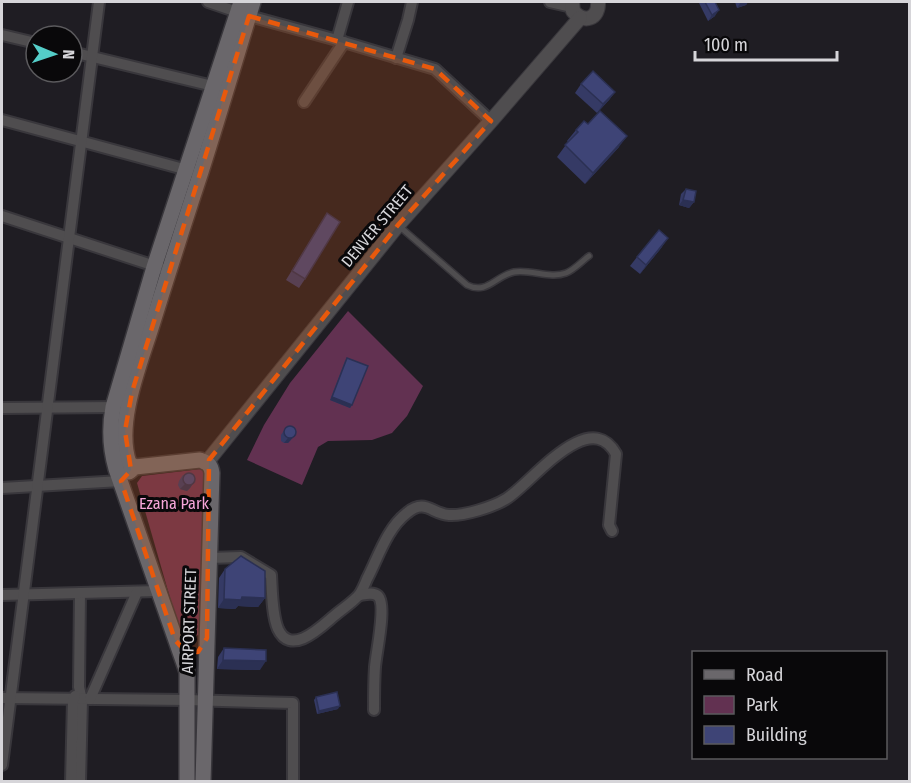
<svg xmlns="http://www.w3.org/2000/svg" width="911" height="783" font-family="'Fira Sans Condensed',sans-serif">
<rect width="100%" height="100%" fill="#1f1d23"/>
<g fill="#623151">
<path d="M348,311L423,386L407,416L392,433L372,440L328,441L318,447L302,485L247,460L264,425L290,383Z"/>
<path d="M201,469L204,471V635L181,636L137,483L142,476Z"/>
</g>
<g fill="none" stroke-linecap="round" stroke-linejoin="round">
<g stroke="#39373c" stroke-width="8">
<path id="service" d="M399,226L467,285C487,295 495,276 514,272C531,269 550,279 566,273C574,270 582,261 589,256"/>
</g>
<g stroke="#39373c" stroke-width="14">
<g id="minor">
<path d="M208,2L249,16L337,40L435,69L491,121"/>
<path d="M550,2L572,7"/>
<path d="M2,35L36,43"/>
<path d="M337,40L348,2"/>
<path d="M72,52L217,87"/>
<path d="M396,58L408,20L412,2"/>
<path d="M304,102L344,42"/>
<path d="M2,120L191,171"/>
<path d="M2,216L161,268"/>
<path d="M2,408L118,407"/>
<path d="M2,488L121,481"/>
<path d="M209,558L241,557L271,575C272,591 272,615 278,629C291,657 321,627 334,616C342,609 352,603 359,595C362,591 365,584 367,579C378,558 387,528 407,513C425,498 432,514 449,515C464,516 493,507 506,499C530,485 589,405 616,454L609,525L612,531"/>
<path d="M80,593L79,687L82,700L80,782"/>
<path d="M2,595L158,591"/>
<path d="M360,595C366,594 373,592 378,596C387,605 376,653 375,667C374,681 374,696 374,710"/>
<path d="M2,698L187,700L293,703V782"/>
<path d="M90,699L137,592"/>
<path d="M2,765L99,2"/>
<path d="M71,782L73,700L75,696"/>
</g>
</g>
<g stroke="#39373c" stroke-width="16">
<g id="tertiary">
<path d="M572,2L573,11C584,24 599,19 598,2"/>
<path d="M207,462L398,225L491,121L580,18"/>
</g>
</g>
<g stroke="#39373c" stroke-width="18">
<g id="secondary">
<path d="M135,467L129,463C115,423 140,364 152,325C168,274 184,223 201,172C219,115 236,58 253,2"/>
<path d="M129,472L135,467L200,460C208,463 211,465 212,473L203,782"/>
<path d="M187,782V672L116,469C110,448 109,429 113,407L154,267L241,2"/>
</g>
</g>
<use href="#service" stroke="#4f4d4f" stroke-width="5"/>
<use href="#minor" stroke="#4f4d4f" stroke-width="10"/>
<use href="#tertiary" stroke="#4f4d4f" stroke-width="14"/>
<use href="#secondary" stroke="#6a676b" stroke-width="15"/>
</g>
<g fill="#353a65">
<path d="M700,2H720L716,3L715,16L708,21L699,3Z"/>
<path d="M735,2H748L746,5L737,8Z"/>
<path d="M581,84L615,92L609,100L597,113L575,93Z"/>
<path d="M588,124L619,147L585,184L557,157L568,142L567,141L576,130Z"/>
<path d="M686,189L694,202L689,208L679,205L681,194Z"/>
<path d="M327,213L305,279L299,288L286,280Z"/>
<path d="M662,247L640,274L630,266L637,257Z"/>
<path d="M347,358L352,405L350,408L330,400L345,361Z"/>
<path d="M285,429L296,434L288,443H284L281,441V435Z"/>
<path d="M183,475L194,482L190,488L187,491L180,489L178,485L179,481Z"/>
<path d="M225,569L265,598L258,607L238,606L235,609L218,608L219,578Z"/>
<path d="M224,648L260,670L217,669L218,657Z"/>
<path d="M316,697L338,709L317,714L314,700Z"/>
</g>
<g fill="#2b3053">
<path d="M741,2H748L746,5L737,8Z"/>
<path d="M719,10L715,16L708,21L712,15Z"/>
<path d="M615,92L609,100L597,113L603,104Z"/>
<path d="M627,136L619,147L585,184L593,173Z"/>
<path d="M683,200L694,202L689,208L679,205Z"/>
<path d="M668,238L662,247L640,274L646,265Z"/>
<path d="M332,397L352,405L350,408L330,400Z"/>
<path d="M296,434L288,443H284L288,438Z"/>
<path d="M194,482L190,488L187,491L180,489L185,484Z"/>
<path d="M242,597L265,598L258,607L238,606L235,609L218,608L224,599Z"/>
<path d="M223,660L266,661L260,670L217,669Z"/>
<path d="M340,706L338,709L317,714L319,711Z"/>
</g>
<g fill="#3e4476" stroke="#2b3053" stroke-width="1.5">
<path d="M705,2H715L719,10L712,15Z"/>
<path d="M593,71L615,92L603,104L581,84Z"/>
<path d="M600,111L627,136L593,173L565,145L578,132L576,130L584,121L588,124Z"/>
<path d="M686,189L696,191L694,202L683,200Z"/>
<path d="M327,213L340,222L305,279L292,271Z"/>
<path d="M659,230L668,238L646,265L637,257Z"/>
<path d="M347,358L368,366L352,405L332,397Z"/>
<circle cx="290" cy="432" r="6"/>
<circle cx="189" cy="479" r="6"/>
<path d="M241,556L265,571V598L242,597L241,600L224,599L225,569Z"/>
<path d="M224,648L266,650V661L223,660Z"/>
<path d="M337,692L340,706L319,711L316,697Z"/>
</g>
<path fill="#e8590c" fill-opacity="0.2" stroke="#e8590c" stroke-width="4.5" stroke-dasharray="12 8" stroke-linejoin="round" d="M249,16L435,69L491,121L398,225L209,460L207,638L198,652H186L175,640L121,481L131,470L125,431L132,392Z"/>
<g text-anchor="middle" dominant-baseline="central" stroke-width="6" stroke-linejoin="round" paint-order="stroke">
<g font-size="16" fill="#d6d5d9" stroke="#09080a">
<text transform="translate(377 226) rotate(-50)">DENVER STREET</text>
<text transform="translate(189 621) rotate(-88)">AIRPORT STREET</text>
</g>
<g font-size="16" fill="#f7a6d9" stroke="#09080a">
<text x="174" y="503">Ezana Park</text>
</g>
</g>
<rect width="911" height="783" fill="none" stroke="#d6d5d9" stroke-width="6"/>
<rect x="692" y="651" width="195" height="108" fill="#09080a" stroke="#5b5a5d" stroke-width="1.5"/>
<rect x="704" y="670" width="30" height="9" fill="#6a676b" stroke="#5b5a5d" stroke-width="1.5"/>
<text x="746" y="681" font-size="18" fill="#d6d5d9">Road</text>
<rect x="704" y="696" width="30" height="18" fill="#623151" stroke="#5b5a5d" stroke-width="1.5"/>
<text x="746" y="711" font-size="18" fill="#d6d5d9">Park</text>
<rect x="704" y="726" width="30" height="18" fill="#3e4476" stroke="#5b5a5d" stroke-width="1.5"/>
<text x="746" y="741" font-size="18" fill="#d6d5d9">Building</text>
<g transform="translate(54 54) rotate(92)"><circle r="28" fill="#09080a" stroke="#5b5a5d" stroke-width="1.5"/>
<path d="M0-4.5L10 22L0 15L-10 22Z" fill="#54cdc8"/>
<text y="-9" font-size="16" font-weight="bold" text-anchor="middle" fill="#d6d5d9">N</text>
</g>
<path d="M695 51v9h142v-9" fill="none" stroke="#d6d5d9" stroke-width="3"/>
<text x="704" y="51" font-size="18" fill="#d6d5d9" stroke="#09080a" stroke-width="4.5" paint-order="stroke">100 m</text>
</svg>
